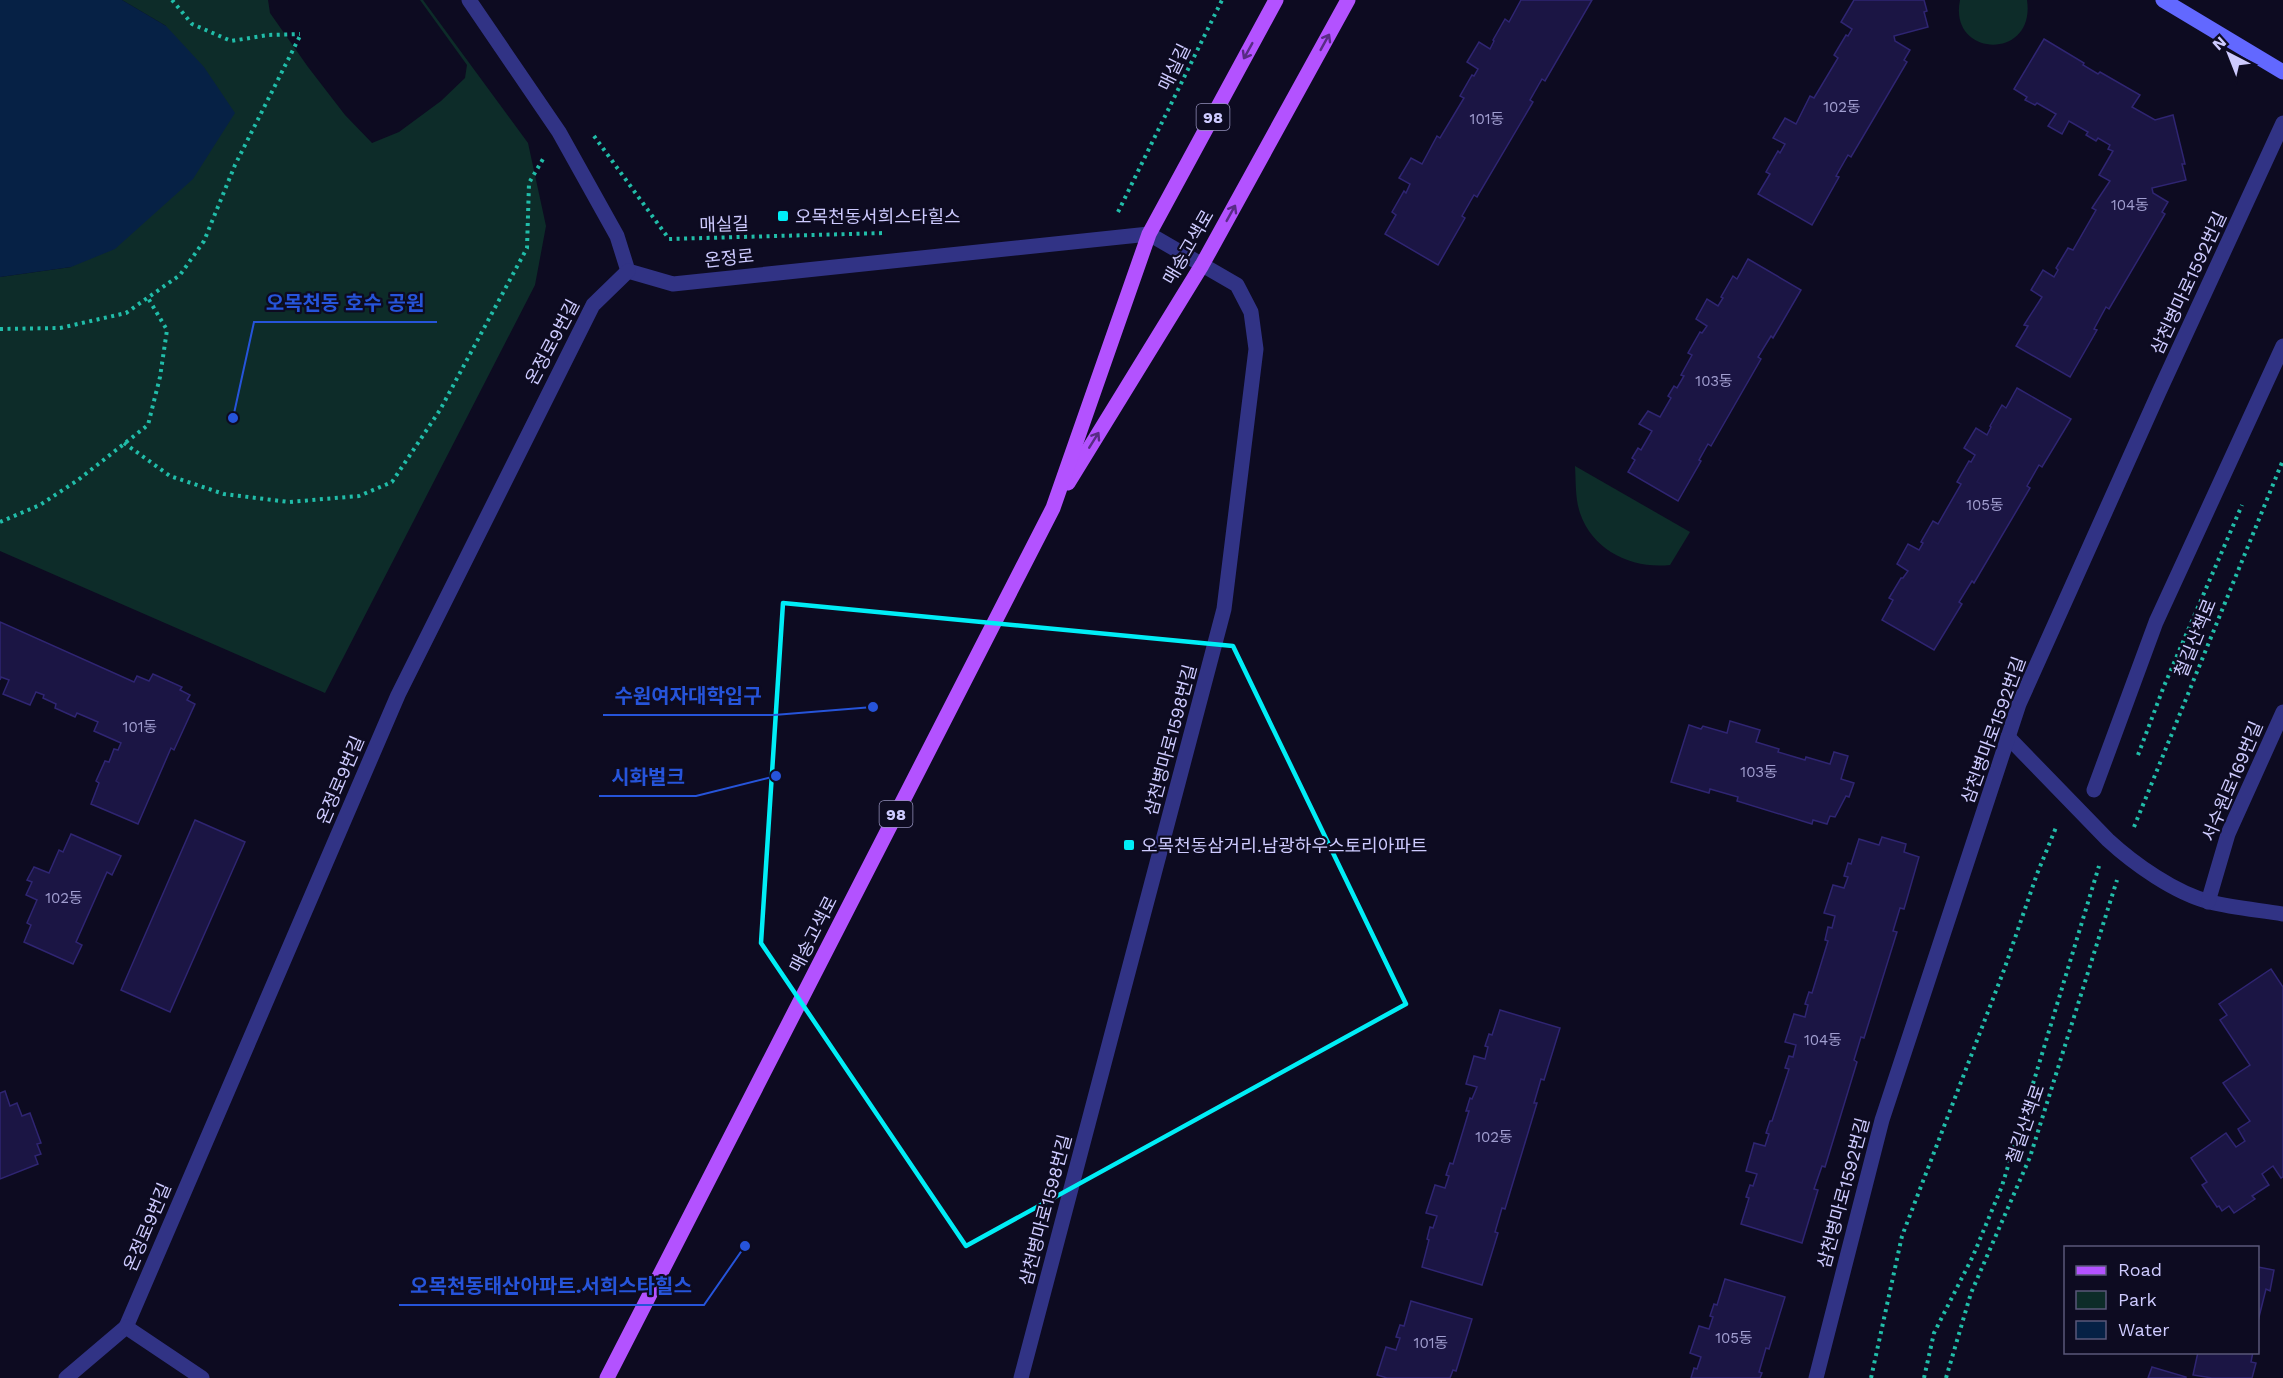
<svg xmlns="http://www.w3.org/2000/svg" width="2283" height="1378" font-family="'Work Sans','Noto Sans KR',sans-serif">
<rect width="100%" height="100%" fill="#0d0b21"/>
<g fill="#0d2c29">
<path d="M122,0H268L270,13L308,67L345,115L372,143L399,132L441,101L465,78L467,65L420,0H423L528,143L546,226L535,285L325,693L0,551V277L71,267L166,26Z"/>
<path d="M1960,0H2027C2036,61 1948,58 1960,0Z"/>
<path d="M1575,466L1690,532L1670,565C1632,569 1593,551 1580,513C1575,498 1576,481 1575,466Z"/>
</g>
<path fill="#062145" d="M0,0H122L166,26L204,67L235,113L193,179L115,249L71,267L0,277Z"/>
<g fill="#1b1544" stroke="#2f2572" stroke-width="1.5">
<path d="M1521,0H1592L1545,81L1542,79L1530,100L1533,102L1477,197L1474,195L1462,216L1465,218L1438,265L1385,234L1396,215L1392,212L1404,191L1406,193L1410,184L1399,178L1411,158L1422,164L1437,136L1440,138L1464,98L1460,96L1472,75L1474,76L1478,69L1467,62L1479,42L1490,49L1494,41L1493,40L1505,19L1509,22Z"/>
<path d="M1854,0H1924L1927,11L1924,12L1928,27L1894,36L1895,41L1910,50L1904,60L1907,62L1851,157L1848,155L1836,176L1839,177L1812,225L1758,194L1770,174L1766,172L1778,151L1780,153L1785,144L1773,138L1785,118L1796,124L1810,96L1814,98L1838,58L1834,55L1846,35L1848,36L1852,29L1841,22Z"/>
<path d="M2044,39L2084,63L2083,65L2098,74L2100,72L2140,95L2132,107L2155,120L2173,115L2185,164H2182L2186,180L2152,188L2153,193L2168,202L2162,212L2165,214L2109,309L2106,307L2094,329L2097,330L2070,377L2016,346L2028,326L2024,325L2042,297L2031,290L2043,270L2054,277L2058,270L2056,268L2068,248L2073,250L2096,210L2092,208L2110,181L2099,175L2113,151L2108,149L2110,145L2098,138L2096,141L2086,135L2088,132L2069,121L2062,134L2048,126L2056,114L2037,103L2035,105L2025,100L2027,97L2014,89Z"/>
<path d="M1748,259L1801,290L1773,338L1771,336L1758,357L1761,359L1711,446L1708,444L1699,460L1701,461L1678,501L1628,472L1635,460L1632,458L1638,448L1641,450L1652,431L1639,424L1648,411L1660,417L1671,398L1668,396L1674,386L1677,388L1684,376L1681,375L1692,355L1688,353L1700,332L1702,333L1707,326L1696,319L1707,299L1718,306L1723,298L1721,297L1733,276L1737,279Z"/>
<path d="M2017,388L2071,419L2042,467L2039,465L2027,486L2030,488L1974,583L1972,581L1959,602L1962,604L1934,650L1882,620L1893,600L1889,598L1901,578H1903L1908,571L1897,564L1908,544L1919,550L1923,543L1921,542L1933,521L1938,524L1961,484L1957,482L1969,461L1971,462L1975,455L1964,448L1976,428L1987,435L1991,427L1990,426L2002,405L2006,408Z"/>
<path d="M0,622L134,682L137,676L149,681L153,674L182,687L180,690L190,695L187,700L195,704L174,750L171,748L138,824L91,804L99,783L96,781L105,761L109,762L114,749L118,750L121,743L94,731L98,722L77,713L75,717L55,708L56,704L43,698L44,695L36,692L30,705L3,694L9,680L1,677L0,680Z"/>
<path d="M1730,721L1760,730L1756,742L1779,749L1778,752L1805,760L1806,757L1830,764L1834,752L1848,756L1841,779L1854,783L1849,797L1846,796L1835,817L1830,816L1827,824L1813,820L1812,824L1737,801L1738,797L1710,789L1709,793L1671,782L1689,725L1701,729L1703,726L1727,733Z"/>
<path d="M195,820L245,842L170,1012L121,990Z"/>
<path d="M71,834L121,856L112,875L107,872L76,942L82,945L73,964L24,942L31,925L27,923L37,900L26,895L32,882L27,880L34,867L49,873L59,850L63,852Z"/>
<path d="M1882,837L1906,844L1904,852L1919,857L1904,909L1900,908L1893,931L1897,932L1864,1038L1861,1037L1854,1060L1857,1062L1825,1167L1822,1166L1814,1189L1818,1190L1802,1243L1741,1224L1749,1198L1746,1197L1750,1185L1753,1186L1757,1174L1746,1171L1754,1143L1765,1146L1769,1134L1766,1133L1770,1121H1772L1789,1069L1785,1068L1789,1056L1793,1057L1796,1045L1785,1042L1794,1014L1805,1017L1808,1005L1805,1004L1809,992L1812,993L1828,941L1825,940L1828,927L1832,928L1835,916L1824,913L1833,885L1844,888L1848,877L1844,876L1848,863L1851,864L1859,839L1879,845Z"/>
<path d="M2271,969L2283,987V1177L2281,1178L2273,1166L2262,1174L2269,1185L2252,1196L2255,1199L2234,1213L2229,1206L2222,1211L2219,1206L2217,1207L2202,1185L2207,1182L2191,1158L2226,1133L2236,1147L2245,1141L2238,1129L2250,1121L2223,1083L2250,1065L2220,1020L2227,1015L2219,1004Z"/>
<path d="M1500,1010L1560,1028L1544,1080L1541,1079L1534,1103H1537L1505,1209L1502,1208L1495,1232L1498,1233L1482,1285L1422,1267L1429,1240L1427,1239L1430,1227L1433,1228L1437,1216L1426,1213L1435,1185L1445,1188L1449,1176L1446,1175L1450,1163L1453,1164L1469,1111H1466L1470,1098L1472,1099L1477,1087L1466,1084L1474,1056L1485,1059L1488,1047L1485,1046L1489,1034L1492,1035Z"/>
<path d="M5,1091L10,1106L17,1103L22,1116L30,1113L41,1143L37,1144L41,1154L35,1156L38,1164L0,1179V1093Z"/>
<path d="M2258,1267L2274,1270L2270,1291L2266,1289L2258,1321Z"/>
<path d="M1725,1279L1785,1297L1769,1349L1766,1348L1759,1372L1762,1373L1760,1378H1691L1694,1368L1697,1369L1701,1357L1690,1353L1699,1326L1709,1329L1713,1317L1710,1316L1714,1304L1717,1305Z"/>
<path d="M1411,1301L1472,1319L1456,1371L1453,1370L1450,1378H1387L1377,1375L1386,1347L1396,1350L1400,1338L1396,1337L1400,1325L1404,1326Z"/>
<path d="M2198,1352H2253L2251,1362L2256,1363L2252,1378H2212L2193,1375Z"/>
<path d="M2152,1367L2186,1377V1378H2148Z"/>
</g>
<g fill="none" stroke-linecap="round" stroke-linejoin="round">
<g stroke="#21bda9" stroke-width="4" stroke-dasharray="3 4.5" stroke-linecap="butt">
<path d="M172,0L192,24L231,41L268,35L300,34"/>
<path d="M594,136L669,239L885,233"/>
<path d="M1118,212L1222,0"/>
<path d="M0,329L60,328L126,313L180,275L204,241L235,165L301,34"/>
<path d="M124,443L170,476L224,494L289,502L359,496L392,482L440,410L527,248L529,183L543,159"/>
<path d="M0,522L40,505L78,480L148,425L160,377L167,330L148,298"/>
<path d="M2138,755L2164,686L2242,505"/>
<path d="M2134,827L2283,460"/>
<path d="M1871,1378L1902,1236L2004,970L2037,874L2057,825"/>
<path d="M1924,1378L1934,1333L1973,1256L2002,1186L2099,866"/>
<path d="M1946,1378L1971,1293L2030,1157L2117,880"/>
</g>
<path stroke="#313385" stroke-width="15" d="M2008,737L2108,840C2134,864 2175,893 2210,902C2234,908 2259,910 2283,914"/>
<g stroke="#313385" stroke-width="15">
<path d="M469,0L559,132L617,236L628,271L673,284L1149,234L1237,285L1251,312L1256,349L1224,609L1021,1378"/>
<path d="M2094,790L2156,622L2283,346"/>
<path d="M2208,902L2228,834L2283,712"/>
<path d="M126,1327L398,695L593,305L628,271"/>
<path d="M66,1378L126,1327L202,1378"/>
<path d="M1816,1378L1882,1120L2019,704L2159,392L2283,123"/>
</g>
<path stroke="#6268ff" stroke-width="15" d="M2163,0L2283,72"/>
<g stroke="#b352ff" stroke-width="15">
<path d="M1068,483L1202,265L1348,0"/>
<path d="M607,1378L1053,508L1149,234L1276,0"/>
</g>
</g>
<defs><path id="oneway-shaft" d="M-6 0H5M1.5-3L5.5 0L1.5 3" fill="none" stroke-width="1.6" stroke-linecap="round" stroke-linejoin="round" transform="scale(1.5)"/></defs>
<g stroke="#582b85">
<use href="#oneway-shaft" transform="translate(1325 42) rotate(-61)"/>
<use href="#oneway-shaft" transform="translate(1248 51) rotate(119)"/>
<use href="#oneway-shaft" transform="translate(1231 213) rotate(-61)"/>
<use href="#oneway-shaft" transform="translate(1094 440) rotate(-58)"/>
</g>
<path fill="none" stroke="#00eef6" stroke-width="4.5" stroke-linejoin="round" d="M783,603L1233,646L1406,1004L966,1246L761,943Z"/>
<g fill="#00eef6" stroke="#0d0b21" stroke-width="2">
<rect x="777" y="210" width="12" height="12" rx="3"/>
<rect x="1123" y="839" width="12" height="12" rx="3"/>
</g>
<g text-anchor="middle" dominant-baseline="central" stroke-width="4.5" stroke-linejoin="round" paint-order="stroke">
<g font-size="15" fill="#a19ed0">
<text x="1842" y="107">102동</text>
<text x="1487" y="119">101동</text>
<text x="2130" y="205">104동</text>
<text x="1714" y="381">103동</text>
<text x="1985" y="505">105동</text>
<text x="140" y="727">101동</text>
<text x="1759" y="772">103동</text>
<text x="64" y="898">102동</text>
<text x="1823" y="1040">104동</text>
<text x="1494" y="1137">102동</text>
<text x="1734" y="1338">105동</text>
<text x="1431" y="1343">101동</text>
</g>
<g fill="#0d0b21" stroke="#9491bc" stroke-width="1.5">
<rect x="1196.5" y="104" width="33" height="26" rx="4.5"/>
<rect x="879.5" y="801" width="33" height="26" rx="4.5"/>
</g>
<g font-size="16" font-weight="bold" fill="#cecbff">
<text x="1213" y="117">98</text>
<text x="896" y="814">98</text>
</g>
<g font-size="18" fill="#cecbff" stroke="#0d0b21">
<text transform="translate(1174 67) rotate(-64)">매실길</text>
<text transform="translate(724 224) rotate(-2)">매실길</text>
<text transform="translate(1188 247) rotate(-60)">매송고색로</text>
<text transform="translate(729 258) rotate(-6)">온정로</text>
<text transform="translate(2188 283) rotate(-65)">삼천병마로1592번길</text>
<text transform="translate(552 342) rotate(-62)">온정로9번길</text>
<text transform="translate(2195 638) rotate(-68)">철길산책로</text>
<text transform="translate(1993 730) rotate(-70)">삼천병마로1592번길</text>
<text transform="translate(1170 740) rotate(-75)">삼천병마로1598번길</text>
<text transform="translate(340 780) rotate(-67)">온정로9번길</text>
<text transform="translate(2232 781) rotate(-67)">서수원로169번길</text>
<text transform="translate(813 934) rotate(-63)">매송고색로</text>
<text transform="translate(2025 1124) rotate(-71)">철길산책로</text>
<text transform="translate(1843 1193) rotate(-75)">삼천병마로1592번길</text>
<text transform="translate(1045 1210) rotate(-75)">삼천병마로1598번길</text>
<text transform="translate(147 1227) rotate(-67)">온정로9번길</text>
</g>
<g font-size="18" fill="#cecbff" stroke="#0d0b21" text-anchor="start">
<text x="795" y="216">오목천동서희스타힐스</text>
<text x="1141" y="845">오목천동삼거리.남광하우스토리아파트</text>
</g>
</g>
<path fill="none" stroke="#2654da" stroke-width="2" d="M233 418L254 322H437M873 707L774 715H603M776 776L696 796H599M745 1246L704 1305H399"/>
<g fill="#2654da" stroke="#0d0b21" stroke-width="2">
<circle cx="233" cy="418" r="6"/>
<circle cx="873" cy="707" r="6"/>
<circle cx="776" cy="776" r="6"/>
<circle cx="745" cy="1246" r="6"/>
</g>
<g font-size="20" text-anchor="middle" font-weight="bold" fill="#2654da" stroke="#0d0b21" stroke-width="4.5" stroke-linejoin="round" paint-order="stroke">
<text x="345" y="310">오목천동 호수 공원</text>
<text x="688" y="703">수원여자대학입구</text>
<text x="648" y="784">시화벌크</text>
<text x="551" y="1293">오목천동태산아파트.서희스타힐스</text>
</g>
<rect x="2064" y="1246" width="195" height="108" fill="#0d0b21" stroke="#5a587a" stroke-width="1.5"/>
<rect x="2076" y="1266" width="30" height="9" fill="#b352ff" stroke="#5a587a" stroke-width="1.5"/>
<text x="2118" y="1276" font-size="18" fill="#cecbff">Road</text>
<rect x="2076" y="1291" width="30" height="18" fill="#0d2c29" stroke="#5a587a" stroke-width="1.5"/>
<text x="2118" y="1306" font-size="18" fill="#cecbff">Park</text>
<rect x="2076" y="1321" width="30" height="18" fill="#062145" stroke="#5a587a" stroke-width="1.5"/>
<text x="2118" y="1336" font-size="18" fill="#cecbff">Water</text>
<g transform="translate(2229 54) rotate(318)" stroke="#0d0b21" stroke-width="4.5" paint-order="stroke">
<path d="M0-4.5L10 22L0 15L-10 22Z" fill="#cecbff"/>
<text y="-9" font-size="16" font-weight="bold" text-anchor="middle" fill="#cecbff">N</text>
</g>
</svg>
